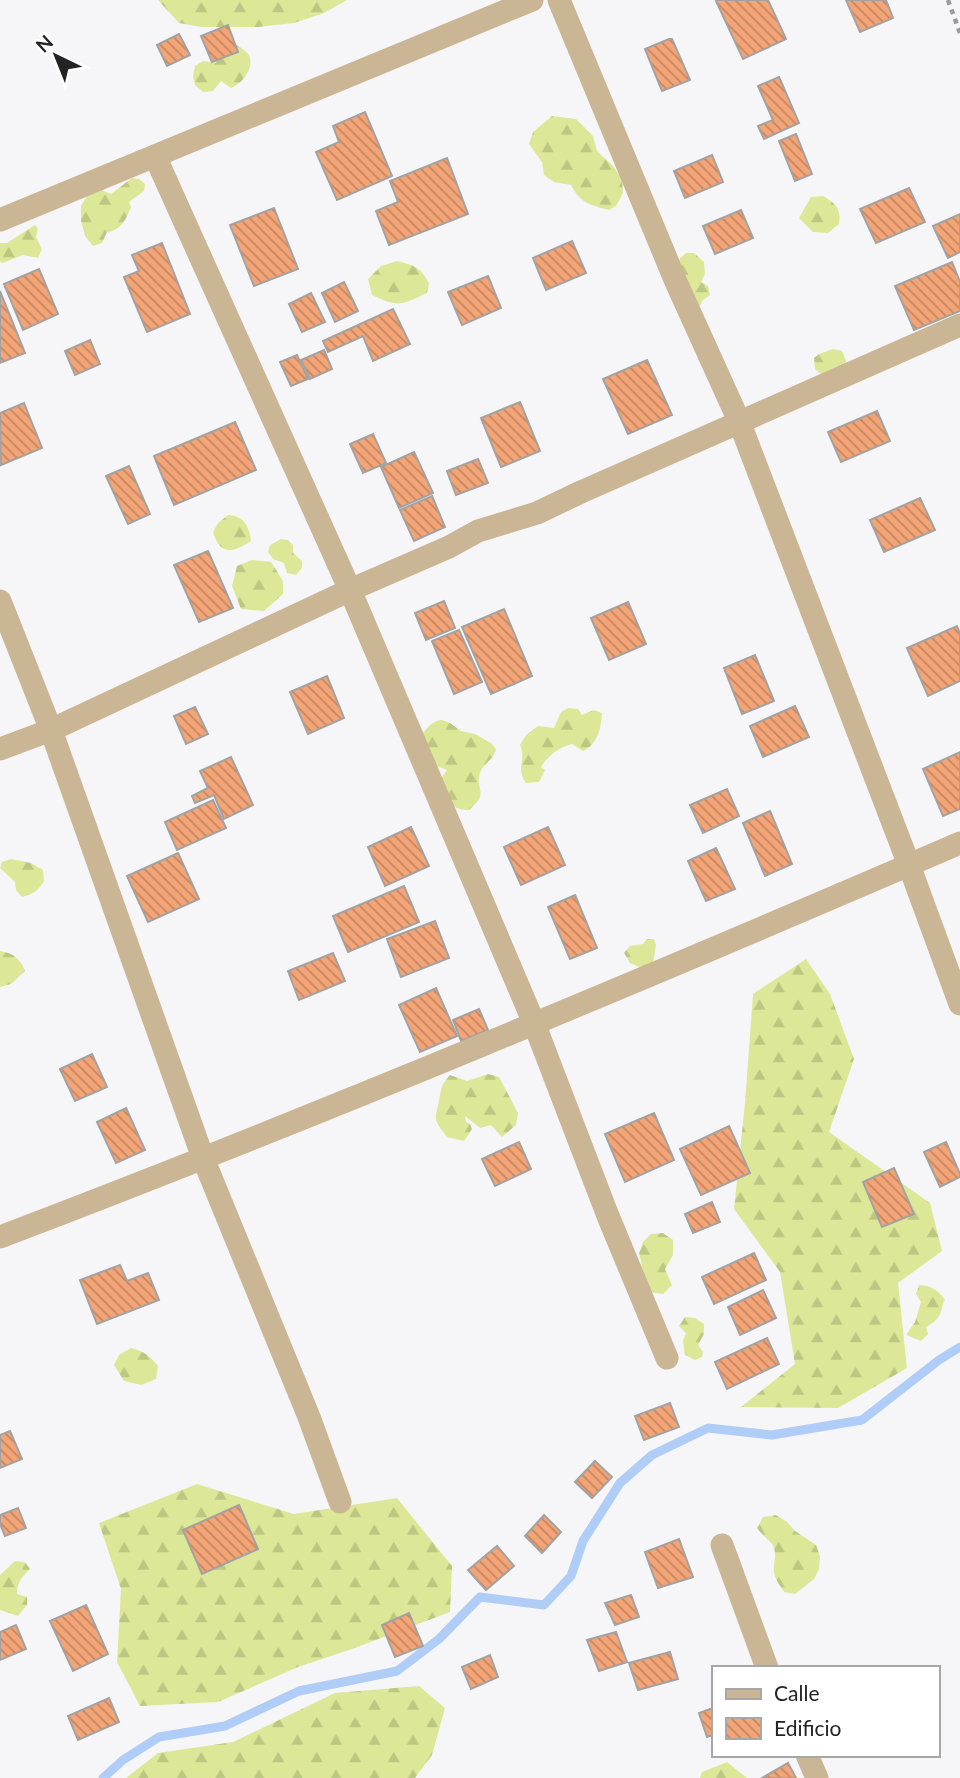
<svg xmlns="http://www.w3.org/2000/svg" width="960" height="1778" font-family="Lato,sans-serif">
<defs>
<pattern id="forest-firs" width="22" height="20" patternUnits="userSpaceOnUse" patternTransform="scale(1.75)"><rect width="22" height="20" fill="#dce897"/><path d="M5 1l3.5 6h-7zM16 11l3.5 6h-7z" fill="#bcc782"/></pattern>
<pattern id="building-back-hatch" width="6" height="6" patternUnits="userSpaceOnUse" patternTransform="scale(1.75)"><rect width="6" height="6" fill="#f4a577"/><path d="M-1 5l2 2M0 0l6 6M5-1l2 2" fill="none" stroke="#c58661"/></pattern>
</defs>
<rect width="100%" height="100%" fill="#f6f6f8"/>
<g fill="url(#forest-firs)">
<path d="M158,0H347L324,13L294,23L258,27H201L179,23Z"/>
<path d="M235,44C240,47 246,51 249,55C255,68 242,84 231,88L221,81L213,91L203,92L195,85L193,76L195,66L203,61L216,63C218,51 224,46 235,44Z"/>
<path d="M552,116L576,119L593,136L597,151L613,166L622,179L623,193L616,206L609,210C590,205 580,203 571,185L554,182L544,175L542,162L529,144L533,132Z"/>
<path d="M132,178L139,179L145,184L144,191L129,202L131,207C126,219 121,231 107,232L102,243L93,246L85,236L81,221V206L87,196L101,190L111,194Z"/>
<path d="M823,196C836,204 841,208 839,224L828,233L813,232L799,218L811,197Z"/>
<path d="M35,225L38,229L36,237L42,249L38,258L23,255L3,263L0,262V243H7Z"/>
<path d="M686,253H694L704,262L705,274L701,282L708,286L710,295L703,300L697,311L677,267L680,258Z"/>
<path d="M397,261C414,265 420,267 429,283L427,293C401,305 399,308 372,295L368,279L381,266Z"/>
<path d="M833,349L842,351L846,361L844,372L826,378L815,369L814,358L819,354Z"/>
<path d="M228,515C244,516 249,526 251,541C233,553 220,556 213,532L218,523Z"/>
<path d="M281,539L288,540L293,545V553L302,561V568L296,575L287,573L284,563L273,559L268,552L270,545Z"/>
<path d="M252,560L271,562L283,581V594L264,611L241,609L232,586L237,566Z"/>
<path d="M568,708L578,709L582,715L594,710L602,713C601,728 598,744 583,751L572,744C560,747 548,755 541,767L545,770L539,782L526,783C515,768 527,761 520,745L526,735L538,726L554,728L561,712Z"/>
<path d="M442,720L450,723L461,731L475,734L491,743L496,749C494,760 483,763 480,773C474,791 491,791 469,810C448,810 447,797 440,780L447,770L434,765L422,734C428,727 432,721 442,720Z"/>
<path d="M11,859L31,863L43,870L44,881C38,891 33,894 22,897L16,890L15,882L0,868L2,862Z"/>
<path d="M647,939H654L656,945L653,963L646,970L630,963L624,953L630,946L643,944Z"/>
<path d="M0,951C13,953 20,958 25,971L11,984L0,987Z"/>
<path d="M806,959L830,994L854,1059L829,1132L930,1203L942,1251L898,1283L907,1368L838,1408L741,1407L795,1364L780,1272L734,1209L745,1103L753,994Z"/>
<path d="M488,1074L499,1077L518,1113L516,1125L502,1137L491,1125L480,1128L465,1116L466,1122L470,1124L472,1129L464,1141L447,1137C434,1120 434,1121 439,1101C442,1087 440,1087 450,1075L467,1081Z"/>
<path d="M663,1233L673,1240V1255L665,1269L672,1285L663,1294L642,1291L637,1278L642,1265L639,1253L643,1242L651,1234Z"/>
<path d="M919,1285C932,1286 938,1290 945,1300C941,1306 943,1308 940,1314C938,1319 931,1325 926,1327L928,1334L921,1341L906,1335L915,1322L921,1302L916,1294Z"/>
<path d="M685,1317L695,1318L704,1324V1334L698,1345L703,1352L702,1357L695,1360L685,1355L683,1341L686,1333L679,1326Z"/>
<path d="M131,1348C144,1351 150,1356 158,1366L156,1379L141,1385L124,1381L114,1365L119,1355Z"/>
<path d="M197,1484L294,1514L397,1498L452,1566L450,1612L352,1649L298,1667L218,1702L140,1706L117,1662L121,1589L99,1523Z"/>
<path d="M776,1515L787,1522L795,1531L816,1545L820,1556L819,1569L814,1579L795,1594L784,1592C780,1585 775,1580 774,1572C773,1563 778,1553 772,1544C768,1539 761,1534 757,1528L763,1517Z"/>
<path d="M15,1561L25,1562L30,1569C22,1577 17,1582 17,1594L27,1597V1605L18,1616L0,1610V1575Z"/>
<path d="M419,1686L445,1708L432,1755L415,1778H126L158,1753L233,1742L335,1693Z"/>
<path d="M727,1762L747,1778H700L702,1772Z"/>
</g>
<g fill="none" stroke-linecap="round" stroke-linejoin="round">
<path stroke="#b0cdf7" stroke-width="9" d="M103,1778L123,1760L159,1737L225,1726L299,1691L397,1671L439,1639L480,1597L544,1605L571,1576L583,1541L620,1483L652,1455L708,1428L772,1435L862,1420L939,1360L960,1347"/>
</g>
<g fill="url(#building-back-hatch)" stroke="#a4a2a1" stroke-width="2">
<path d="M718,0H768L786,39L743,59L716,1Z"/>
<path d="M846,0H886L893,18L860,32Z"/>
<path d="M228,25L238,52L212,62L201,36Z"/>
<path d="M179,34L190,55L167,66L157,45Z"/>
<path d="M669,39H672L690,80L662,91L645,49Z"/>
<path d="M779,77L799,123L764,139L758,126L773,120L758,86Z"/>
<path d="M365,112L392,176L337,200L316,152L339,142L333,126Z"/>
<path d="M796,134L812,174L795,181L779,141Z"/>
<path d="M712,155L723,182L685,198L674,171Z"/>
<path d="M447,158L468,214L389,245L376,211L398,202L390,181Z"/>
<path d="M909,188L925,222L876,243L860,209Z"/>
<path d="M274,208L298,269L254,286L230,225Z"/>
<path d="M741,210L753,238L715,254L703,226Z"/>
<path d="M960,214V252L948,258L933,226Z"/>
<path d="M572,241L586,273L546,290L533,258Z"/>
<path d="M162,243L190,314L147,332L124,277L139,271L132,255Z"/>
<path d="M952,262L960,282V311L914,330L895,286Z"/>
<path d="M39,269L58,314L23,330L4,284Z"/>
<path d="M488,276L501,308L462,325L448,292Z"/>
<path d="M344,282L358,311L335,322L322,293Z"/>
<path d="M0,291L25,353L0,363Z"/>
<path d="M311,293L325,322L302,332L289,304Z"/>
<path d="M393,309L410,344L373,361L363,336L328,352L323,341Z"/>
<path d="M90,340L100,364L75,375L65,351Z"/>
<path d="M324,350L332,369L310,379L301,360Z"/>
<path d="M297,355L308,379L291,386L280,362Z"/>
<path d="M647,360L672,415L628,434L603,379Z"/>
<path d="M520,402L540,451L501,467L481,418Z"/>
<path d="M24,403L42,448L1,465L0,413Z"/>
<path d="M877,411L890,441L841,462L828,432Z"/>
<path d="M235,422L256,470L174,505L154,456Z"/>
<path d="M373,434L386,463L363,473L350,444Z"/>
<path d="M414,452L433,493L399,508L381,467Z"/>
<path d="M478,459L488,483L456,495L447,471Z"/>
<path d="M129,466L150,514L128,524L106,476Z"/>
<path d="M432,496L445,527L414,541L400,510Z"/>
<path d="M920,498L935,530L884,552L870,520Z"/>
<path d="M208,551L233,608L199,622L174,565Z"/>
<path d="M444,601L455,628L426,640L415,613Z"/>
<path d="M628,602L646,644L609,660L591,618Z"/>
<path d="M504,609L532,676L491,694L462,627Z"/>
<path d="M957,626L960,634V681L928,696L907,648Z"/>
<path d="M459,630L482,682L454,694L432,641Z"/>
<path d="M755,655L774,701L742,714L724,668Z"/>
<path d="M327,676L344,718L308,734L290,692Z"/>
<path d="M795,706L809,737L763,757L750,726Z"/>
<path d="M195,707L208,734L186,744L174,716Z"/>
<path d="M960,752V809L943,816L923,769Z"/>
<path d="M231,757L253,805L224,819L214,795L195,803L192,796L208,788L200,771Z"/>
<path d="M727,789L739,816L703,833L690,805Z"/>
<path d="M213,800L226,828L177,850L165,822Z"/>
<path d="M770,811L792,864L765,876L743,823Z"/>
<path d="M411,827L429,866L385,886L368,847Z"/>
<path d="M548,827L565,865L521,885L504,847Z"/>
<path d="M716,848L735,889L706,901L688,861Z"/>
<path d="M178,853L199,899L148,922L127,876Z"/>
<path d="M404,886L419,922L348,952L333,916Z"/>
<path d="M575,895L597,948L570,959L548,907Z"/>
<path d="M435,921L449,958L401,977L387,939Z"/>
<path d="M333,953L345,981L299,1000L288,971Z"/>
<path d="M436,988L457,1036L420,1052L399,1005Z"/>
<path d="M479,1009L488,1030L461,1041L453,1020Z"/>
<path d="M92,1054L107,1087L75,1101L60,1069Z"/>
<path d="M126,1108L145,1150L116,1163L97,1122Z"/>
<path d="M654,1113L674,1160L625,1182L605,1134Z"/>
<path d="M729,1126L750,1173L701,1195L680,1149Z"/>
<path d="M519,1142L531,1169L495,1186L482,1159Z"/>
<path d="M946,1142L960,1174V1177L940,1187L924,1152Z"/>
<path d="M894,1168L914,1214L882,1227L863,1182Z"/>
<path d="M712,1202L720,1222L693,1233L685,1214Z"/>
<path d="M754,1253L766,1280L714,1304L702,1277Z"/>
<path d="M120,1265L127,1281L148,1273L159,1300L97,1324L80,1280Z"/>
<path d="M763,1290L776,1318L740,1335L728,1307Z"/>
<path d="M767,1338L779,1364L727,1389L715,1362Z"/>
<path d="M670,1403L679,1427L644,1440L635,1416Z"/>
<path d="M10,1431L22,1459L0,1468V1435Z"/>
<path d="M595,1461L612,1477L592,1498L575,1482Z"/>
<path d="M239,1505L258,1549L202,1574L183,1530Z"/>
<path d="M18,1508L26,1528L5,1536L0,1524V1515Z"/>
<path d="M544,1515L561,1532L542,1553L525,1536Z"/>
<path d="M679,1539L693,1577L658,1588L645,1552Z"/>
<path d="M497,1546L514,1566L486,1590L468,1570Z"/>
<path d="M631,1595L639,1617L615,1625L605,1603Z"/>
<path d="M86,1605L108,1654L73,1671L50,1621Z"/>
<path d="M409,1613L423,1646L395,1657L382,1625Z"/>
<path d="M16,1625L26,1649L0,1660V1632Z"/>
<path d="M616,1632L627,1662L599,1671L587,1640Z"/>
<path d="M670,1652L678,1679L638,1690L629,1663Z"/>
<path d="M490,1655L498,1677L471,1689L462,1667Z"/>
<path d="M109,1698L119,1722L78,1740L68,1716Z"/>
<path d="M713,1708V1735L707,1737L699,1713Z"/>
<path d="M788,1763L796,1778H762Z"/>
</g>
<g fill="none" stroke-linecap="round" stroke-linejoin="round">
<path stroke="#9b9b9c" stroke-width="4.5" stroke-dasharray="5 5" stroke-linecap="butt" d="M948,0L960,33"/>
<g stroke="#cab694" stroke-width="23">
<path d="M559,0L676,282L739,421L909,865L960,1004"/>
<path d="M155,156L350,590L534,1023L608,1216L667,1358"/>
<path d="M0,220L532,0"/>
<path d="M0,601L51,730L203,1158L309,1417L340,1502"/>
<path d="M0,749L51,730L350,590L449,547L478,531L537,513L581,492L960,325"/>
<path d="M0,1237C323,1114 642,980 960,843"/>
<path d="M722,1545L767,1668"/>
<path d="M807,1755L817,1778"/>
</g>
</g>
<rect x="712" y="1666" width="228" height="91" fill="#ffffff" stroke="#a7a7a7" stroke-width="2"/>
<rect x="726" y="1689" width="35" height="10" fill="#cab694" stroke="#a7a7a7" stroke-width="2"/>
<text x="774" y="1701" font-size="21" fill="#232323">Calle</text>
<rect x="726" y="1718" width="35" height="21" fill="url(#building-back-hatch)" stroke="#a7a7a7" stroke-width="2"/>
<text x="774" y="1736" font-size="21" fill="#232323">Edificio</text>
<g transform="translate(56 56) rotate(317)" stroke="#ffffff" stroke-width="5" paint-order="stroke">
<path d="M0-5L12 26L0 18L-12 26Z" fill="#232323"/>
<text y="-10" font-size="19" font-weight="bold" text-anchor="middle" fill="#232323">N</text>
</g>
</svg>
